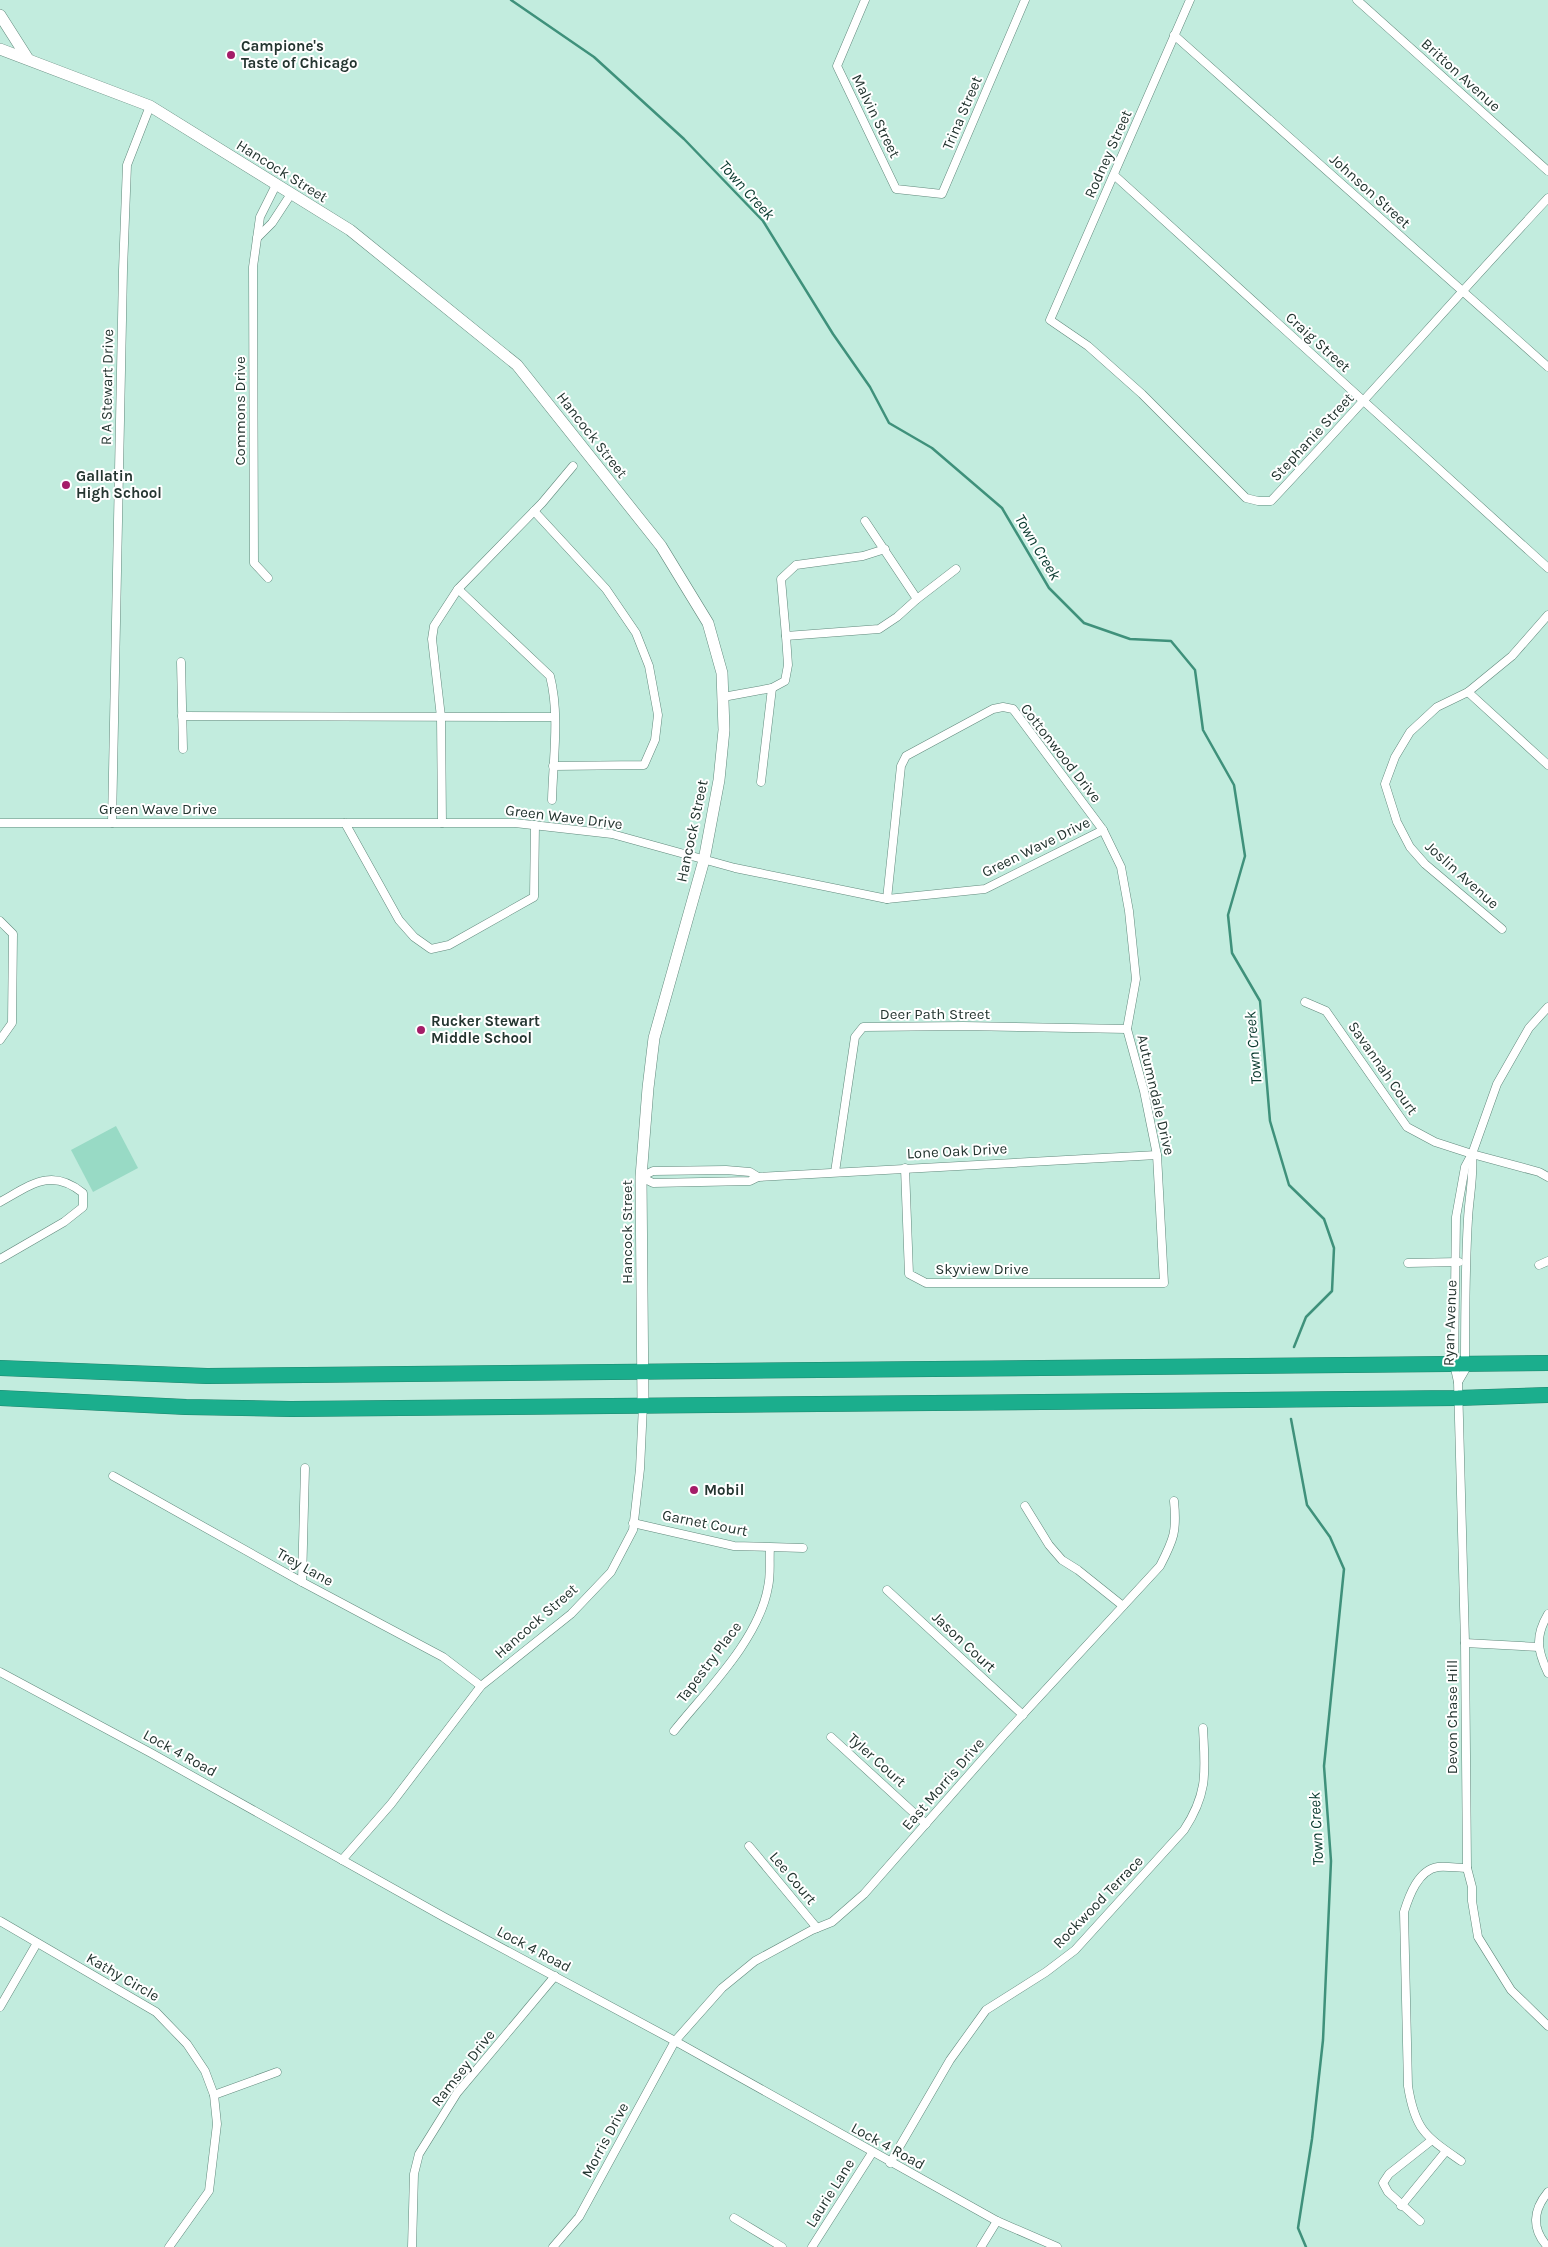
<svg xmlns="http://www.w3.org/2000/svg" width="1548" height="2247" font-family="Karla,sans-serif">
<rect width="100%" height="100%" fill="#c2ecde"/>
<path fill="#98dac5" d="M116,1126L138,1168L93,1192L71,1150Z"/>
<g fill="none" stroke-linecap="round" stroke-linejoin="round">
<g stroke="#3f917b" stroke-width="2.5">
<path d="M511,0L594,57L684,139L763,221L833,334L870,387L889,423L932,448L1002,508L1049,588L1084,623L1130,639L1171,641L1195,670L1203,730L1234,785L1245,856L1228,915L1232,953L1260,1001L1270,1121L1289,1185L1324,1219L1334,1248L1332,1291L1306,1317L1294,1347"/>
<path d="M1291,1419L1307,1505L1330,1537L1344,1569L1324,1766L1331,1861L1323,2040L1312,2139L1298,2228L1306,2247"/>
</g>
<g stroke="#61897c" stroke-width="9">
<g id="street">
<path d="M865,0L837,66L896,189L942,194L1025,0"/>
<path d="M1190,0L1050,320L1088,346L1142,394L1246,498L1258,501H1271C1365,401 1455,298 1548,198"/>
<path d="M1357,0L1548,171"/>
<path d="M1174,35L1548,367"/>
<path d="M1114,175L1548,568"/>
<path d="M257,238L272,223L291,194"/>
<path d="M534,511L606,589L636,633L649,666L658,715L655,740L644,765L553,766"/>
<path d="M268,578L254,563L253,267L260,217L276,185"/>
<path d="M458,589L550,676C560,715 553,760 552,800"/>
<path d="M917,599L956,569"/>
<path d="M786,636L781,579L796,565L863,556L885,549"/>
<path d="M181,662L183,749"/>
<path d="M1468,692L1548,765"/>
<path d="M723,697L772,688L785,681L788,665L786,636L879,629L897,617L917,599L865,521"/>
<path d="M182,716L554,717"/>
<path d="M761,782L772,688"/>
<path d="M0,823H515L612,834L735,868L887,899L985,889L1103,830"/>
<path d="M112,823L123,270L127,165L150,106"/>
<path d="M345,823L399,920L414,937L431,949L449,945L534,897L535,825"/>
<path d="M442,823L441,717L432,639L434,626L458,589L542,503L573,466"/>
<path d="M887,899L901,766L906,756L993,709L1003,707L1013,709L1103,830L1121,867L1129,911L1136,979L1127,1029L1144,1091L1157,1155L1164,1283H926L909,1274L905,1168"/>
<path d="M0,921L13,934L12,1023L0,1040"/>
<path d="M1502,929L1425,864L1410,847L1397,822L1385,784L1395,757L1410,732L1437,707L1468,692L1512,656L1548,615"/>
<path d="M1305,1002L1326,1011L1407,1127L1435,1142L1472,1154L1539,1172L1548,1177"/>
<path d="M1548,1007L1529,1028L1497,1084L1472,1154L1465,1167L1456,1217L1454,1364L1458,1382L1465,1643L1467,1868L1472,1887V1901L1478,1937L1511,1990L1548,2026"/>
<path d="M835,1172L855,1037L863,1027L963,1026L1127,1029"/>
<path d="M641,1177L653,1183L750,1181L758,1177L1157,1155"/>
<path d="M641,1177L653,1171L726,1170L750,1172L758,1177"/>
<path d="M0,1202C31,1185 51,1167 83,1193V1207L64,1222L0,1259"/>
<path d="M1408,1263L1459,1262"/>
<path d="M1539,1265L1548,1261"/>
<path d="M1458,1382L1465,1370C1465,1320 1465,1269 1468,1219C1469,1198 1474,1176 1472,1154"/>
<path d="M113,1476L302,1582L443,1657L481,1686"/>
<path d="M1025,1506L1049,1545L1062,1560L1078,1570L1123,1606"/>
<path d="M633,1523L734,1546L803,1548"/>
<path d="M302,1582L305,1468"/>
<path d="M887,1590L1023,1715"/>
<path d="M1548,1614C1535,1636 1537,1650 1548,1673"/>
<path d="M1465,1643L1539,1647"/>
<path d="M0,1672L151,1753L444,1917L675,2041L997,2221L1057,2247"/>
<path d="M674,1731C707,1690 759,1639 768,1587C771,1575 769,1561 770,1548"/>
<path d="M831,1737L926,1824"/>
<path d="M749,1846L817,1928"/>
<path d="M342,1860L391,1804L481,1686L571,1614L611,1572L633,1530L640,1469L643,1405"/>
<path d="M0,1921L156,2012L187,2044L205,2071L214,2095L217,2124L209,2191L169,2247"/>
<path d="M0,2007L37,1943"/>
<path d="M214,2095L277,2072"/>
<path d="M1461,2161C1425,2136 1415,2130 1408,2086L1404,1912C1409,1896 1418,1870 1438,1867C1447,1866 1458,1868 1467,1868"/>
<path d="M890,2163L950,2060L986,2010L1046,1972L1075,1950L1184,1830C1209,1792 1205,1770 1203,1728"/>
<path d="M1401,2206L1446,2151"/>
<path d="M734,2218L782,2247"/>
<path d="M1420,2221L1388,2192L1383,2183L1389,2174L1432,2140"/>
<path d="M412,2247L414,2174L419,2154L457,2093L555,1976"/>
<path d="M553,2247L579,2217L675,2041L722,1988L755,1961L812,1930L832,1922L864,1894L1003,1736L1160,1566C1174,1539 1177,1531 1174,1501"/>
<path d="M812,2247L872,2153"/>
<path d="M981,2247L997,2221"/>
<path d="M1548,2247C1531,2229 1533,2210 1548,2192"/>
</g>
</g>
<g stroke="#61897c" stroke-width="12">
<g id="secondary">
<path d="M0,15L28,59"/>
<path d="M0,49L150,106L350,230L517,365L661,546L708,623L722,673L724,730L719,780L704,860L654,1038L648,1088L641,1177L643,1405"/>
</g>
</g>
<g stroke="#1e846c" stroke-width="16">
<g id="highway">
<path d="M0,1368L207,1376L1548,1363"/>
<path d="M0,1398L186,1407L291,1409L1458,1398L1548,1395"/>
</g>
</g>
<use href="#street" stroke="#fff" stroke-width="8"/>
<use href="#secondary" stroke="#fff" stroke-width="11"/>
<use href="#highway" stroke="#1bae8d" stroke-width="15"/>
</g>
<g fill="#a41d68" stroke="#fff" stroke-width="2">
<circle cx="231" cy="55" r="5"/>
<circle cx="66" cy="485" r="5"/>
<circle cx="421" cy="1030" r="5"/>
<circle cx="694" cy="1490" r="5"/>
</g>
<g text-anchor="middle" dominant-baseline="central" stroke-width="4" stroke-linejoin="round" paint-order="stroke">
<g font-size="15" font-weight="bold" fill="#243530" stroke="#fff" text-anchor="start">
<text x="241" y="46">Campione's<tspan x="241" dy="17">Taste of Chicago</tspan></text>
<text x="76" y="476">Gallatin<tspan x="76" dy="17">High School</tspan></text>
<text x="431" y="1021">Rucker Stewart<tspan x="431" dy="17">Middle School</tspan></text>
<text x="704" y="1490">Mobil</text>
</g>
<g font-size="15" fill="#243530" stroke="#fff">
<text transform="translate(1461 75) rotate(42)">Britton Avenue</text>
<text transform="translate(962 113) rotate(-67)">Trina Street</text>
<text transform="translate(876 116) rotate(64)">Malvin Street</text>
<text transform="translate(1108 154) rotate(-66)">Rodney Street</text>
<text transform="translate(282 171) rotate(32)">Hancock Street</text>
<text transform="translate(1370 191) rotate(42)">Johnson Street</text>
<text transform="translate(1318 342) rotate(42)">Craig Street</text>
<text transform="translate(107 387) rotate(-89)">R A Stewart Drive</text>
<text transform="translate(240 411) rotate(-90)">Commons Drive</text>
<text transform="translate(592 435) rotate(52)">Hancock Street</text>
<text transform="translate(1312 437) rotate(-47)">Stephanie Street</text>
<text transform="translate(1061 753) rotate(52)">Cottonwood Drive</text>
<text x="158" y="809">Green Wave Drive</text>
<text transform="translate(564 817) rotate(7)">Green Wave Drive</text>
<text transform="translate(692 831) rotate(-78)">Hancock Street</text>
<text transform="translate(1036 847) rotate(-26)">Green Wave Drive</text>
<text transform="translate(1462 875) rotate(42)">Joslin Avenue</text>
<text x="935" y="1014">Deer Path Street</text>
<text transform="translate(1383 1068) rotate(55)">Savannah Court</text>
<text transform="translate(1156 1095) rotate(77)">Autumndale Drive</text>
<text transform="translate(957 1151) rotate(-3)">Lone Oak Drive</text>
<text transform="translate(627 1232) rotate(-90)">Hancock Street</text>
<text x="982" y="1269">Skyview Drive</text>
<text transform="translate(1450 1323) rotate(-88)">Ryan Avenue</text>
<text transform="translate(705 1523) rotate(11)">Garnet Court</text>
<text transform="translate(305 1567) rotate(29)">Trey Lane</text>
<text transform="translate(536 1621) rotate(-41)">Hancock Street</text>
<text transform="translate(964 1642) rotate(43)">Jason Court</text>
<text transform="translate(709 1662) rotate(-53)">Tapestry Place</text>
<text transform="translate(1452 1717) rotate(-90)">Devon Chase Hill</text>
<text transform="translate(180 1753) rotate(29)">Lock 4 Road</text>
<text transform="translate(877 1760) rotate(42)">Tyler Court</text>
<text transform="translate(943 1784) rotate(-49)">East Morris Drive</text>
<text transform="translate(793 1878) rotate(50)">Lee Court</text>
<text transform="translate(1098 1902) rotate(-46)">Rockwood Terrace</text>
<text transform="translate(534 1949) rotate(28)">Lock 4 Road</text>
<text transform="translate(123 1977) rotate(30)">Kathy Circle</text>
<text transform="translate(463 2068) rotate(-52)">Ramsey Drive</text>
<text transform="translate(605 2140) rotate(-62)">Morris Drive</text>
<text transform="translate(888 2146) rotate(29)">Lock 4 Road</text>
<text transform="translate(830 2193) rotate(-58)">Laurie Lane</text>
</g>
<g font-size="16" font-style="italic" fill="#0a3b2f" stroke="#fff">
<text transform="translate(747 190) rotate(48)">Town Creek</text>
<text transform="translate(1038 547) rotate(59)">Town Creek</text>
<text transform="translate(1253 1048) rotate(-95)">Town Creek</text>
<text transform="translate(1316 1829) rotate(-93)">Town Creek</text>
</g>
</g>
</svg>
